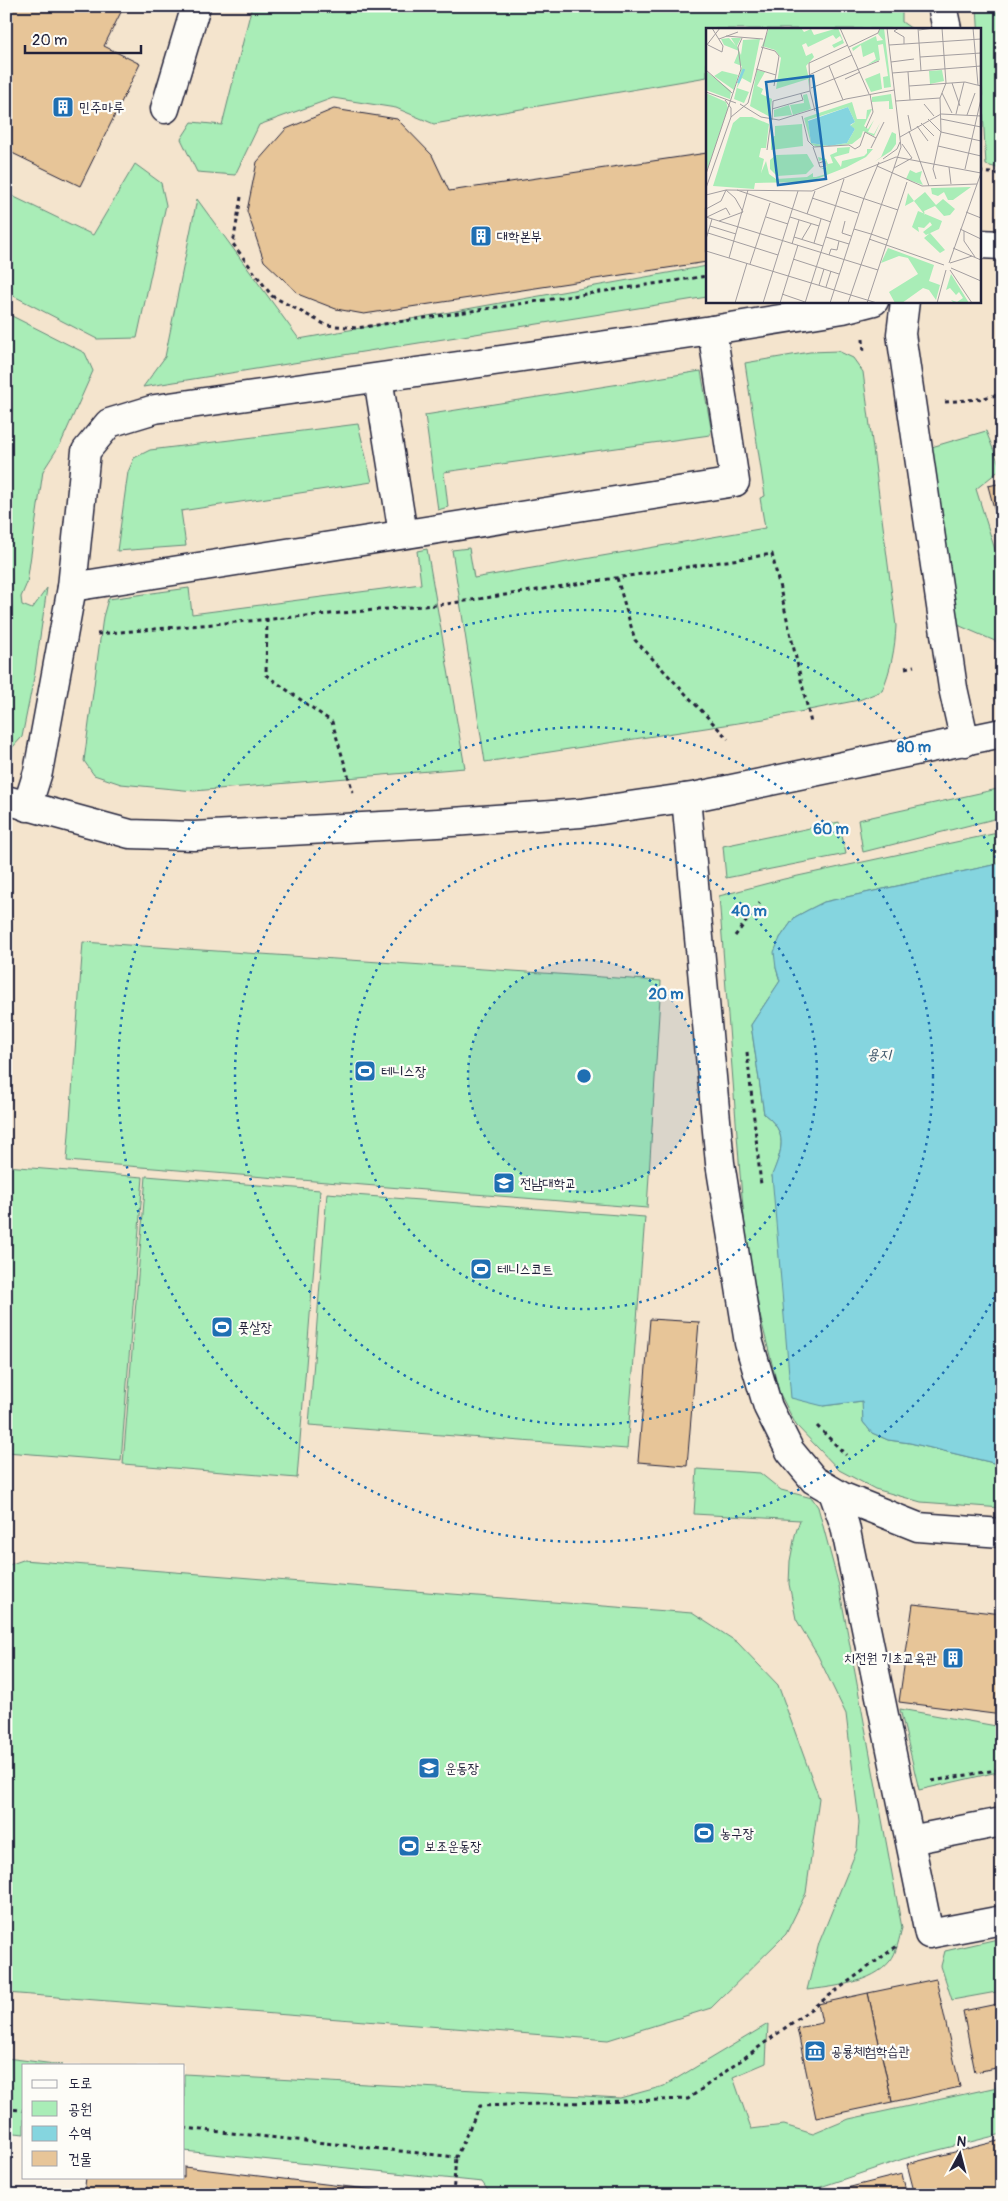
<svg xmlns="http://www.w3.org/2000/svg" width="1008" height="2201" font-family="Pangolin,'Poor Story',sans-serif">
<rect width="100%" height="100%" fill="#f9f1e4"/>
<filter id="ink" filterUnits="userSpaceOnUse"><feTurbulence type="fractalNoise" baseFrequency=".02" numOctaves="2"/><feDisplacementMap in="SourceGraphic" scale="10" xChannelSelector="R" yChannelSelector="G"/><feConvolveMatrix kernelMatrix="1 2 1 2 8 2 1 2 1" color-interpolation-filters="sRGB"/></filter>
<g filter="url(#ink)">
<path fill="#f4e4cd" fill-rule="evenodd" d="M6,6H1002V2134L903,2159L797,2195H491L482,2182L184,2151V2065H24V2134L6,2132ZM707,29H979V301H707Z"/>
<g fill="#a9edb7" stroke="#668879">
<path d="M252,6H902V22L912,29H707V77L434,124L396,108L333,98L259,125L235,175L197,172L181,139L192,122L222,125Z"/>
<path d="M977,6H1002V169L986,165Z"/>
<path d="M135,164L161,183L166,205L137,338L97,339L6,292V193L93,235Z"/>
<path d="M197,199L299,339L707,266V297L143,387L165,357Z"/>
<path d="M6,313L85,353L93,371L61,443L43,471L27,583L21,597L22,605L32,609L47,588L35,672L22,737L11,749L6,745Z"/>
<path d="M838,351L853,358L863,372L896,626C895,649 891,669 882,691L859,700L764,719L485,762L452,550L469,548L474,578L765,528L760,498L765,496L745,363L810,352Z"/>
<path d="M701,371L711,428L710,435L444,472L448,507L438,510L425,415Z"/>
<path d="M358,424L372,482L181,511L186,546L117,551L128,472L134,458L150,450Z"/>
<path d="M986,431L1001,469L976,489L1002,572V644L960,626L951,610L918,451Z"/>
<path d="M427,549L465,768L194,791L121,784L94,775L84,761L103,617L108,599L189,588L192,614L421,584L417,551Z"/>
<path d="M1002,788V817L863,852L858,820Z"/>
<path d="M839,822L846,854L726,878L723,846Z"/>
<path d="M1002,832V863L824,902L808,910L795,917L780,938L776,968L780,981L751,1025L764,1114C789,1133 782,1150 772,1176L823,1406L863,1401V1422L872,1433L888,1440L910,1443L1002,1465V1508L921,1502L875,1489L839,1470L796,1425L779,1392L749,1271L740,1174L719,896L784,879Z"/>
<path d="M83,942L661,981L647,1208L67,1161Z"/>
<path d="M6,1166L143,1177L121,1461L6,1452Z"/>
<path d="M146,1176L320,1190L297,1478L123,1464Z"/>
<path d="M327,1193L645,1217L627,1449L309,1425Z"/>
<path d="M697,1469L760,1473L781,1490L812,1498L818,1507L839,1586L902,1928C899,1938 897,1953 890,1961C873,1983 832,1987 807,1990L819,1943L857,1849L859,1822L846,1714L818,1656L796,1619L789,1584L790,1561L795,1535L800,1520L694,1514Z"/>
<path d="M23,1560L692,1613L737,1642L778,1685L819,1798L806,1893L786,1934L711,2008L608,2040L6,1993V1566Z"/>
<path d="M900,1709L1002,1727V1771L919,1790Z"/>
<path d="M1002,1938V1991L952,2000L941,1966L945,1951Z"/>
<path d="M768,2024L766,2063L733,2077L751,2129L784,2125L813,2134L849,2119L1002,2086V2134L903,2159L797,2195H491L482,2182L184,2151V2074L620,2098L664,2086Z"/>
<path d="M6,2058L63,2065H24V2134L6,2132Z"/>
</g>
<path fill="#85d5df" stroke="#5d8d9d" d="M1002,863V1465L910,1443L888,1440L872,1433L863,1422L862,1401L823,1406L791,1398L772,1175C782,1150 789,1133 764,1114L751,1025L780,981L776,968L774,952L780,938L795,917L808,910L824,902Z"/>
<g fill="#e7c598" stroke="#22223b">
<path d="M6,6H124L104,46L140,64L80,186L6,150Z"/>
<path d="M334,109L397,119L432,155L449,191L707,153V262L364,314L336,309L300,295L264,261L247,211L257,162L286,129Z"/>
<path d="M1002,288V309L996,289Z"/>
<path d="M1002,483V538L988,486Z"/>
<path d="M650,1319L699,1322L687,1466L638,1462Z"/>
<path d="M913,1604L1002,1614V1715L899,1702Z"/>
<path d="M936,1979L960,2087L892,2102L868,1993Z"/>
<path d="M868,1993L892,2102L816,2118L797,2028L822,2023L818,2004Z"/>
<path d="M1002,2003V2067L975,2072L963,2011Z"/>
<path d="M1002,2140V2195H915L907,2164Z"/>
<path d="M184,2167L408,2194L407,2195H84L86,2177H184Z"/>
<path d="M902,2174L907,2195H827V2193Z"/>
</g>
<g fill="none" stroke-linecap="round" stroke-linejoin="round">
<g stroke="#22223b" stroke-width="31">
<g id="minor">
<path d="M942,6L947,29"/>
<path d="M165,109L196,6"/>
<path d="M979,244L1002,245"/>
<path d="M905,301L901,334L953,688L965,742"/>
<path d="M378,378L403,534"/>
<path d="M72,587L735,482L712,330"/>
<path d="M686,798L720,1163L749,1343L768,1407L790,1451L814,1480L843,1497L918,1527L1002,1533"/>
<path d="M6,800L130,834L194,836L438,823L581,813L698,796L1002,733"/>
<path d="M27,807L38,772L72,587L86,451L109,423L155,409L712,330L843,309L874,301"/>
<path d="M833,1492L845,1526L929,1934L1002,1920"/>
<path d="M910,1840L1002,1822"/>
</g>
</g>
<g stroke="#22223b" stroke-width="3" stroke-dasharray="4 4" stroke-linecap="butt">
<path d="M979,172L1002,174"/>
<path d="M241,197L233,244L272,296L326,325L357,328L707,276"/>
<path d="M863,339L864,354"/>
<path d="M945,402L978,399L1002,394"/>
<path d="M617,578L635,640L728,739"/>
<path d="M267,619L266,675L332,722L353,792"/>
<path d="M97,634L446,604L772,554L811,723"/>
<path d="M905,668L914,666"/>
<path d="M735,936L760,903"/>
<path d="M747,1052L761,1185"/>
<path d="M817,1426L846,1455"/>
<path d="M932,1781L1002,1769"/>
<path d="M6,2109L24,2110"/>
<path d="M184,2128L456,2157L480,2106L688,2099L897,1946"/>
<path d="M453,2195L456,2157"/>
</g>
<use href="#minor" stroke="#fdfcf7" stroke-width="28"/>
</g>
</g>
<circle cx="584" cy="1076" r="116" fill="#1f6fb2" fill-opacity=".12"/>
<g fill="none" stroke="#1f6fb2" stroke-width="2.5" stroke-dasharray="2.5 5">
<circle cx="584" cy="1076" r="116"/>
<circle cx="584" cy="1076" r="233"/>
<circle cx="584" cy="1076" r="349"/>
<path d="M1001 1284A466 466 0 1 1 1001 868"/>
</g>
<defs>
<g id="building-square" transform="scale(1.125)"><rect x="-9" y="-9" width="18" height="18" rx="4" fill="#1f6fb2" stroke="#fdfcf7"/><path d="M-4-6H4V6H1V3H-1V6H-4ZM-2.5-4.3h1.7v1.8h-1.7ZM.8-4.3h1.7v1.8H.8ZM-2.5-1h1.7V.8h-1.7ZM.8-1h1.7V.8H.8Z" fill="#fff"/></g>
<g id="stadium-square" transform="scale(1.125)"><rect x="-9" y="-9" width="18" height="18" rx="4" fill="#1f6fb2" stroke="#fdfcf7"/><path d="M0-5a6.5 5 0 1 0 0 10a6.5 5 0 1 0 0-10ZM-3.5-1.8h7v3.6h-7Z" fill="#fff"/></g>
<g id="university-square" transform="scale(1.125)"><rect x="-9" y="-9" width="18" height="18" rx="4" fill="#1f6fb2" stroke="#fdfcf7"/><path d="M0-5L7-2L0 1L-7-2ZM-4 1L0 2.5L4 1V4Q0 6-4 4Z" fill="#fff"/></g>
<g id="museum-square" transform="scale(1.125)"><rect x="-9" y="-9" width="18" height="18" rx="4" fill="#1f6fb2" stroke="#fdfcf7"/><path d="M0-6L6-3V-2H-6V-3ZM-5-1h2V3h-2ZM-1-1h2V3h-2ZM3-1h2V3H3ZM-6 4H6V6H-6Z" fill="#fff"/></g>
</defs>
<g fill-rule="evenodd">
<use href="#building-square" x="63" y="107"/>
<use href="#building-square" x="481" y="236"/>
<use href="#stadium-square" x="365" y="1071"/>
<use href="#university-square" x="504" y="1183"/>
<use href="#stadium-square" x="481" y="1269"/>
<use href="#stadium-square" x="222" y="1327"/>
<use href="#building-square" x="953" y="1658"/>
<use href="#university-square" x="429" y="1768"/>
<use href="#stadium-square" x="704" y="1833"/>
<use href="#stadium-square" x="409" y="1846"/>
<use href="#museum-square" x="815" y="2051"/>
</g>
<g text-anchor="middle" dominant-baseline="central" stroke-width="4.5" stroke-linejoin="round" paint-order="stroke">
<g font-size="14" fill="#22223b" stroke="#fdfcf7" text-anchor="start">
<text x="79" y="107">민주마루</text>
<text x="497" y="236">대학본부</text>
<text x="381" y="1071">테니스장</text>
<text x="520" y="1183">전남대학교</text>
<text x="497" y="1269">테니스코트</text>
<text x="238" y="1327">풋살장</text>
<text x="937" y="1658" text-anchor="end">치전원 기초교육관</text>
<text x="445" y="1768">운동장</text>
<text x="720" y="1833">농구장</text>
<text x="425" y="1846">보조운동장</text>
<text x="831" y="2051">공룡체험학습관</text>
</g>
<g font-size="15" font-style="italic" fill="#40586c" stroke="#fdfcf7">
<text x="879" y="1054">용지</text>
</g>
</g>
<g transform="translate(706 28)">
<rect width="275" height="275" fill="#f9f1e4"/>
<path d="M63,0H95L98,4L105,1L108,7L132,0L138,15L128,20L126,17L136,12L134,8L130,11L127,7L102,19L100,15L96,17L100,28L106,25L108,29L100,38L103,51V59L102,51L70,61L75,30L69,22L56,18ZM174,0H178L185,59L178,60L177,49L182,48L177,16L172,17L174,32L161,37L170,31L168,24L157,29L155,17L147,23L146,20L170,8L171,13L177,12L172,6ZM23,10L30,18L25,10H35L31,18L35,27L37,12L54,11L45,55L36,50L31,60L43,64L38,75L28,71L36,38L28,35L33,23L18,17L15,11ZM51,42L59,44L51,58L57,61L55,66L66,71L64,89L44,78ZM236,42L238,53L224,56L223,43ZM0,43L25,63L24,71L0,62ZM16,43L32,47L28,62L8,48ZM174,45L176,61L165,64L159,51ZM0,65L20,74L22,80L0,146ZM101,66L105,81L87,87L84,77L98,75L97,67ZM185,66L187,81H183V73L166,74V69ZM146,74L151,91H160L161,82L166,81L158,98L162,101L168,92L162,104L168,106L174,95L168,108L157,103L155,109L146,116L111,119L105,116L98,90ZM142,79L149,94L144,98L149,101L141,115L123,118L105,115L102,92ZM83,77L86,87L68,89V82ZM34,89H46L63,96L60,120H55L53,129L58,131L55,145L60,133L63,146L70,151L101,149L107,145V149H110L120,146V141H115L121,138L118,131L113,133L112,129L120,131L122,136L127,135L124,127L131,124V120L144,119L143,125L128,129L135,139L136,133L158,128L163,123L161,125V121H167L160,129L141,139L103,154L49,155L48,161L7,158L27,95ZM96,96L97,118L65,122V109L69,108V98ZM186,104L190,106V116L185,123L168,134L175,129ZM101,126L108,138L100,146L71,148L64,141V132L70,127ZM204,142L210,145L216,143L214,151L217,157L200,151ZM265,159L247,172H242L238,164L232,168L226,166L225,160ZM219,164L230,177L237,171L249,181L244,187L238,188L229,178L218,183L219,187L208,173L199,178L202,165L208,173ZM212,183L236,193L233,201L220,207L217,204L226,197L224,194L218,200L212,199L213,204L206,199ZM224,205L239,222L234,225L218,210ZM182,220L228,237L223,253L234,257L230,272L223,262L217,260L196,275H189L183,264L212,246L202,230L193,228L175,235ZM245,246L263,275H248L245,272L251,274L257,270L253,264L250,267L244,260L240,262Z" fill="#a9edb7" fill-rule="evenodd"/>
<path d="M142,79L149,94L144,97L149,101L141,115L123,118L105,115L102,93Z" fill="#85d5df"/>
<path fill="none" stroke="#85d5df" stroke-width="2.5" d="M32,55L38,41"/>
<path fill="none" stroke="#a39ea0" stroke-width="1" d="M134,0L163,66M193,0L188,3L198,9V16M212,0L215,43M267,0L272,57M213,2L228,0M20,8L57,11M13,11L32,4M2,17L16,24L17,18L6,0M183,17L275,11M0,18L14,0M55,19L69,23L73,28L68,58M143,19L172,5L174,0M214,29L275,25M185,34L208,31M123,38L137,72M50,41L70,47M0,42L26,65M202,44L204,72M186,45L275,38M103,47L146,27M139,51L154,44M246,55L254,78M203,58L259,54L275,58M105,60L173,33M104,63L109,83M0,64L30,75M236,65L246,85M190,73L234,70M34,76L55,89L73,92L140,71L188,62M218,76L228,88M66,81L97,72L95,66M250,86L258,54M202,87L205,102M261,87L269,65M96,88L102,113L108,119L143,117L149,121L154,118L159,104L170,110M25,89L42,75L62,0M222,91L235,104L275,113M235,91L275,99M66,92L67,73L104,63L103,35L142,17M215,95L228,108M211,98L222,113M160,100L167,84L164,66M203,103L223,158M194,109L235,86L275,88M196,116L206,130M232,118L275,128M107,119L114,139L120,138L119,133L113,135M165,120L178,94M61,122L65,92M177,131L191,121L194,114M171,138L216,158L271,156M243,139L245,156M188,140L206,130M259,141L275,71M0,146L35,41L32,19L36,10M230,151L227,141L235,104L234,70L240,55L236,0M0,160L25,89V80L19,72M31,162L125,194M135,163L192,182M0,167L20,162L106,163L190,129L275,145M106,170L152,185M0,181L15,173L20,162L29,170L37,184L13,193M260,184L275,190M101,186L109,163M0,189L172,242M1,189L20,180L24,187M60,189L82,196M84,189L113,198M139,193L136,205L145,208M4,198L30,206M148,201L165,206M254,201L275,211M258,203V213L269,229M2,205L72,227M165,206L182,212M88,209L117,218M120,209L143,216M0,211L6,191M96,211L105,196M163,211L238,237M108,215L115,191M86,216L93,192M247,220L275,232M0,223L171,275M123,227L125,221L131,222L133,213M23,230L42,162M87,231L133,246M243,235L275,145M244,235L266,228M44,236L64,175M245,240L275,253M244,242L266,275M113,257L118,241M120,259L125,243M76,266L102,275M29,275L41,235M57,275L92,163M74,275L92,217M99,275L138,151M124,275L158,170L173,134M142,275L195,119L181,0M161,275L201,154M231,275L240,242"/>
<path fill="#1f6fb2" fill-opacity="0.15" stroke="#1f6fb2" stroke-width="2.5" d="M107,48L120,151L72,157L60,54Z"/>
<rect width="275" height="275" fill="none" stroke="#22223b" stroke-width="2.5"/>
</g>
<circle cx="584" cy="1076" r="8" fill="#1f6fb2" stroke="#fdfcf7" stroke-width="2.5"/>
<g font-size="15" text-anchor="middle" font-weight="bold" fill="#1f6fb2" stroke="#fdfcf7" stroke-width="4.5" stroke-linejoin="round" paint-order="stroke">
<text x="914" y="752">80 m</text>
<text x="831" y="834">60 m</text>
<text x="749" y="916">40 m</text>
<text x="666" y="999">20 m</text>
</g>
<rect width="1008" height="2201" fill="none" stroke="#fdfcf7" stroke-width="25"/>
<rect x="12" y="12" width="983" height="2176" fill="none" stroke="#22223b" stroke-width="2" filter="url(#ink)"/>
<rect x="22" y="2064" width="162" height="115" fill="#fdfcf7" stroke="#a5a5ac"/>
<rect x="32" y="2080" width="25" height="8" fill="#fdfcf7" stroke="#a5a5ac"/>
<text x="68" y="2088" font-size="15" fill="#22223b">도로</text>
<rect x="32" y="2101" width="25" height="15" fill="#a9edb7" stroke="#a5a5ac"/>
<text x="68" y="2114" font-size="15" fill="#22223b">공원</text>
<rect x="32" y="2126" width="25" height="15" fill="#85d5df" stroke="#a5a5ac"/>
<text x="68" y="2138" font-size="15" fill="#22223b">수역</text>
<rect x="32" y="2151" width="25" height="15" fill="#e7c598" stroke="#a5a5ac"/>
<text x="68" y="2164" font-size="15" fill="#22223b">건물</text>
<g transform="translate(960 2154) rotate(7)" stroke="#fdfcf7" stroke-width="4" paint-order="stroke">
<path d="M0-4L9 19L0 12L-9 19Z" fill="#22223b"/>
<text y="-8" font-size="14" font-weight="bold" text-anchor="middle" fill="#22223b">N</text>
</g>
<path d="M25 45v8h116v-8" fill="none" stroke="#22223b" stroke-width="2.5"/>
<text x="32" y="45" font-size="15" fill="#22223b" stroke="#fdfcf7" stroke-width="4" paint-order="stroke">20 m</text>
</svg>
